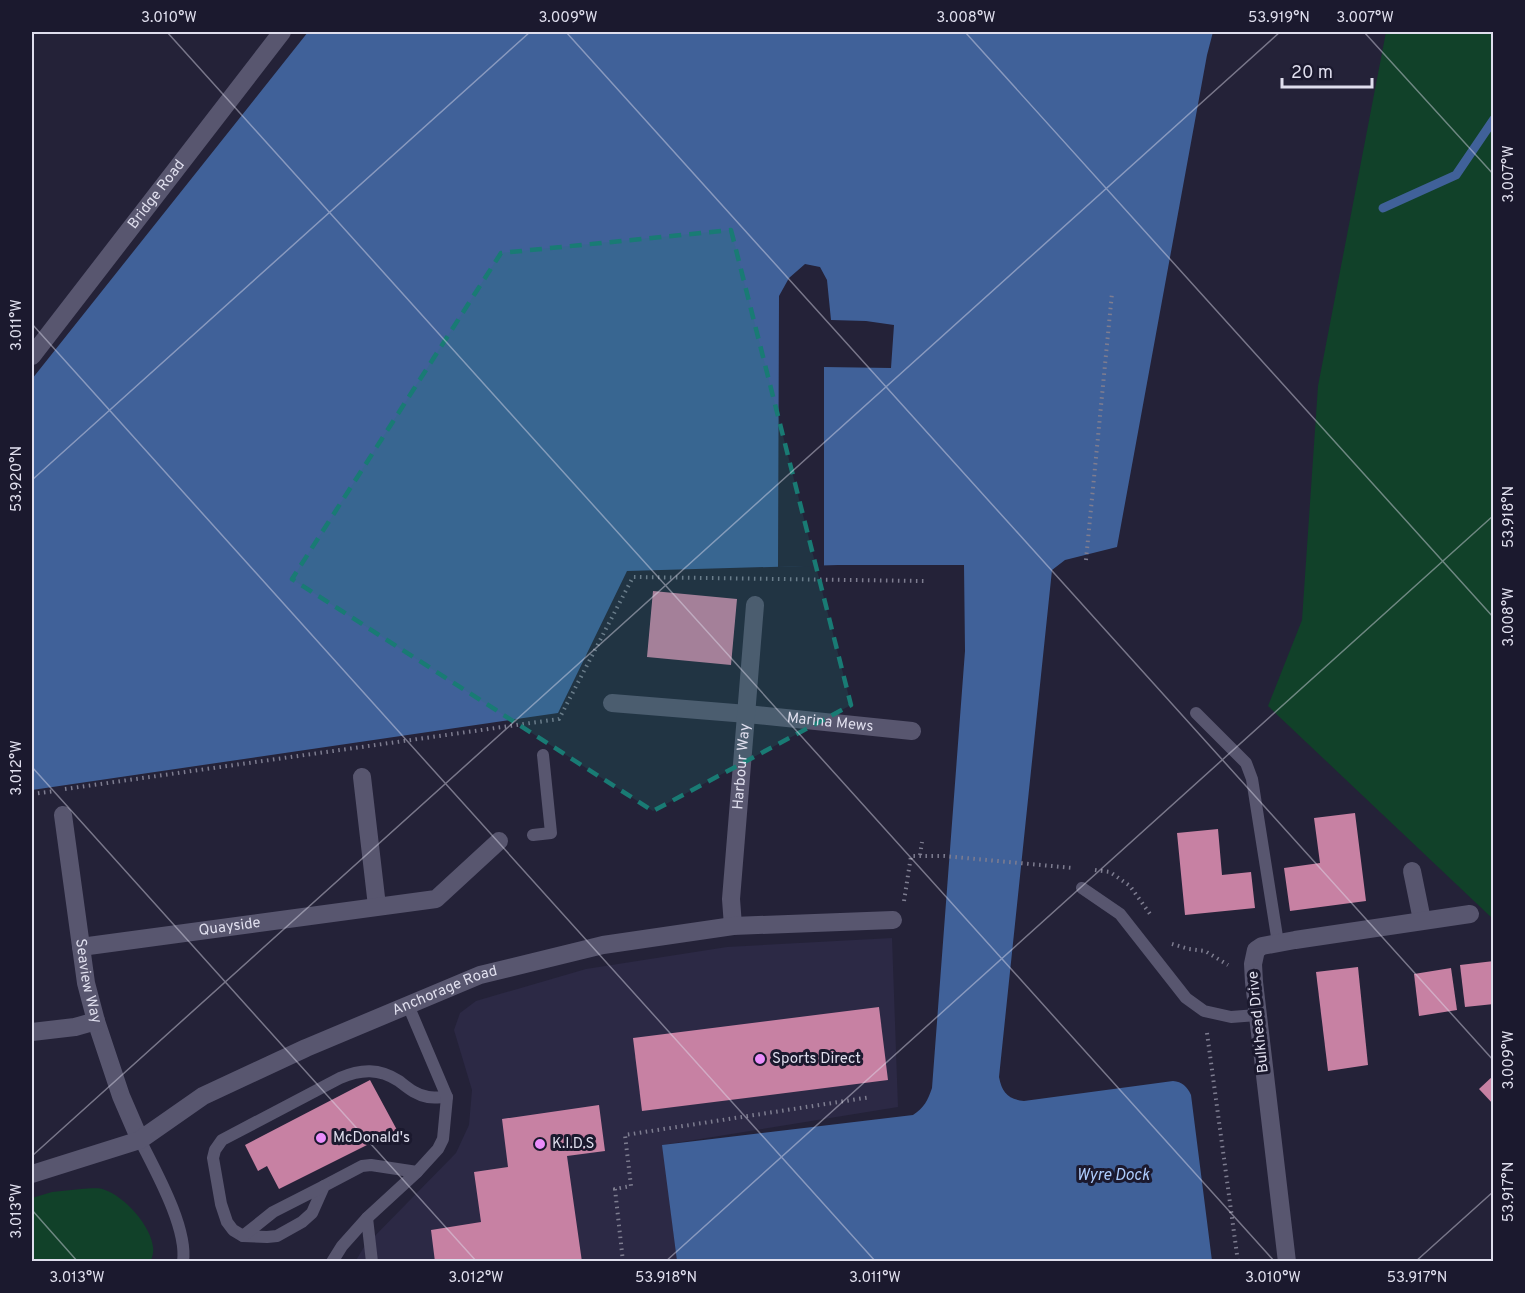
<svg xmlns="http://www.w3.org/2000/svg" width="1525" height="1293" font-family="Overpass,sans-serif">
<rect width="100%" height="100%" fill="#242238"/>
<path fill="#2c2945" d="M892,938L898,1107L663,1145L677,1261L355,1262L364,1247L456,1153L469,1125L472,1090L454,1030L460,1013L476,1001L586,969L727,947Z"/>
<g fill="#114129">
<path d="M1386,32H1493V919L1268,706L1302,620L1318,386Z"/>
<path d="M81,1189C89,1189 98,1187 105,1190C125,1197 151,1226 153,1247C154,1252 152,1257 151,1261H32V1198L52,1192Z"/>
</g>
<path fill="#406199" d="M308,32H1213L1207,55L1117,547L1065,560L1052,570L999,1077C1002,1093 1008,1099 1024,1101L1173,1081C1182,1082 1187,1086 1191,1095L1212,1261H677L662,1145L913,1115C924,1108 928,1100 932,1088L965,651L964,565H838L627,571L558,713L32,790V379Z"/>
<path fill="#242238" d="M805,264L820,267L827,280L831,320L866,321L894,325L891,368L824,367V566L778,567L779,296L789,278Z"/>
<g fill="none" stroke-linecap="round" stroke-linejoin="round">
<path stroke="#406199" stroke-width="9" d="M1383,208L1456,175L1494,119"/>
</g>
<g fill="#c781a3">
<path d="M653,591L737,599L731,665L647,657Z"/>
<path d="M1355,813L1366,901L1290,911L1284,868L1320,863L1314,818Z"/>
<path d="M1218,829L1222,875L1251,872L1255,908L1185,915L1177,833Z"/>
<path d="M1494,961V1004L1465,1007L1460,965Z"/>
<path d="M1358,967L1368,1065L1328,1071L1316,972Z"/>
<path d="M1451,968L1457,1010L1419,1016L1414,974Z"/>
<path d="M879,1007L888,1080L642,1111L633,1038Z"/>
<path d="M1494,1075V1105L1479,1089Z"/>
<path d="M370,1080L397,1130L279,1189L267,1166L258,1171L245,1145Z"/>
<path d="M599,1105L605,1151L567,1156L582,1262H435L431,1230L481,1222L474,1172L508,1167L502,1119Z"/>
</g>
<g fill="none" stroke-linecap="round" stroke-linejoin="round">
<g stroke="#7e7d90" stroke-width="4" stroke-dasharray="1.5 4.5" stroke-linecap="butt">
<path d="M1086,560L1112,293"/>
<path d="M65,789L559,719L633,577L924,581"/>
<path d="M32,794L55,791"/>
<path d="M920,855L922,842"/>
<path d="M1095,870L1110,872L1130,886L1150,914"/>
<path d="M904,901L911,856H944L1073,868"/>
<path d="M1172,944L1189,949L1205,951L1228,965"/>
<path d="M1207,1033L1238,1262"/>
<path d="M623,1262L615,1189L631,1186L625,1135L871,1097"/>
</g>
<g stroke="#58566f" stroke-width="12">
<path d="M1196,713L1246,763L1252,779L1278,943"/>
<path d="M533,835L551,833L543,755"/>
<path d="M1082,888L1120,914L1186,998L1204,1011L1231,1017L1257,1015"/>
<path d="M140,1140C155,1170 188,1228 183,1262"/>
<path d="M417,1172L371,1165L362,1166L324,1186L312,1213L302,1222L277,1236L267,1237L243,1236L233,1230L227,1222L221,1204L213,1158L215,1150L222,1140L340,1078C361,1069 379,1068 399,1081C408,1088 416,1095 428,1097C434,1098 441,1097 447,1097"/>
<path d="M367,1218L372,1262"/>
<path d="M243,1236L273,1212L324,1186"/>
<path d="M332,1262L342,1246L367,1218L417,1172L438,1149L443,1139L447,1097L408,1005"/>
</g>
<g stroke="#58566f" stroke-width="18">
<path id="s1" d="M32,356L282,32"/>
<path id="s2" d="M612,703L747,714L912,731"/>
<path d="M362,777L377,906"/>
<path id="s3" d="M63,815L86,983L96,1021L121,1096L140,1140"/>
<path d="M1412,871L1422,920"/>
<path id="s4" d="M733,926L731,899L755,605"/>
<path id="s5" d="M81,947L436,899L499,841"/>
<path d="M32,1032L75,1027L96,1021"/>
<path id="s6" d="M32,1174L140,1140L203,1096L306,1048L480,975L603,945L733,926L893,920"/>
<path d="M1287,1262L1254,982L1253,964L1256,950L1262,946L1295,940L1470,914"/>
</g>
</g>
<path fill="#197b74" fill-opacity="0.2" stroke="#197b74" stroke-width="4.5" stroke-dasharray="12 8" stroke-linejoin="round" d="M731,230L851,705L653,811L292,579L501,253Z"/>
<path fill="none" stroke="#dfdeed" stroke-width="1.5" stroke-opacity="0.45" d="M167,32L1275,1262M566,32L1494,1061M965,32L1494,618M1364,32L1494,175M32,324L876,1262M32,480L530,32M32,767L477,1262M32,1156L1280,32M32,1210L78,1262M665,1262L1494,515M1415,1262L1494,1191"/>
<g fill="#eb8dfb" stroke="#1b192e" stroke-width="2">
<circle cx="760" cy="1059" r="6"/>
<circle cx="321" cy="1138" r="6"/>
<circle cx="540" cy="1144" r="6"/>
</g>
<g text-anchor="middle" dominant-baseline="central" stroke-width="6" stroke-linejoin="round" paint-order="stroke">
<g font-size="15" fill="#dfdeed" stroke="#1b192e">
<text stroke="none"><textPath href="#s1" startOffset="204">Bridge Road</textPath></text>
<text stroke="none"><textPath href="#s2" startOffset="219">Marina Mews</textPath></text>
<text stroke="none"><textPath href="#s4" startOffset="160">Harbour Way</textPath></text>
<text stroke="none"><textPath href="#s5" startOffset="150">Quayside</textPath></text>
<text stroke="none"><textPath href="#s3" startOffset="168">Seaview Way</textPath></text>
<text stroke="none"><textPath href="#s6" startOffset="454">Anchorage Road</textPath></text>
<text transform="translate(1259 1022) rotate(-96)">Bulkhead Drive</text>
</g>
<g font-size="15" fill="#dfdeed" stroke="#1b192e" text-anchor="start">
<text x="772" y="1059">Sports Direct</text>
<text x="333" y="1138">McDonald's</text>
<text x="552" y="1144">K.I.D.S</text>
</g>
<g font-size="16" font-style="italic" fill="#aeccfd" stroke="#1b192e">
<text x="1113" y="1176">Wyre Dock</text>
</g>
</g>
<rect width="1525" height="1293" fill="none" stroke="#1b192e" stroke-width="66"/>
<path d="M1282 78v9h90v-9" fill="none" stroke="#dfdeed" stroke-width="3"/>
<text x="1291" y="78" font-size="18" fill="#dfdeed" stroke="#1b192e" stroke-width="4.5" paint-order="stroke">20 m</text>
<rect x="33" y="33" width="1459" height="1227" fill="none" stroke="#dfdeed" stroke-width="2"/>
<g font-size="15" text-anchor="middle" fill="#dfdeed">
<text x="169" y="22">3.010°W</text>
<text x="568" y="22">3.009°W</text>
<text x="966" y="22">3.008°W</text>
<text x="1279" y="22">53.919°N</text>
<text x="1365" y="22">3.007°W</text>
<text transform="translate(1508 174) rotate(-90)" y="5">3.007°W</text>
<text transform="translate(16 325) rotate(-90)" y="5">3.011°W</text>
<text transform="translate(16 479) rotate(-90)" y="5">53.920°N</text>
<text transform="translate(1508 517) rotate(-90)" y="5">53.918°N</text>
<text transform="translate(1508 617) rotate(-90)" y="5">3.008°W</text>
<text transform="translate(16 768) rotate(-90)" y="5">3.012°W</text>
<text transform="translate(1508 1060) rotate(-90)" y="5">3.009°W</text>
<text transform="translate(1508 1192) rotate(-90)" y="5">53.917°N</text>
<text transform="translate(16 1211) rotate(-90)" y="5">3.013°W</text>
<text x="77" y="1282">3.013°W</text>
<text x="476" y="1282">3.012°W</text>
<text x="666" y="1282">53.918°N</text>
<text x="875" y="1282">3.011°W</text>
<text x="1273" y="1282">3.010°W</text>
<text x="1417" y="1282">53.917°N</text>
</g>
</svg>
